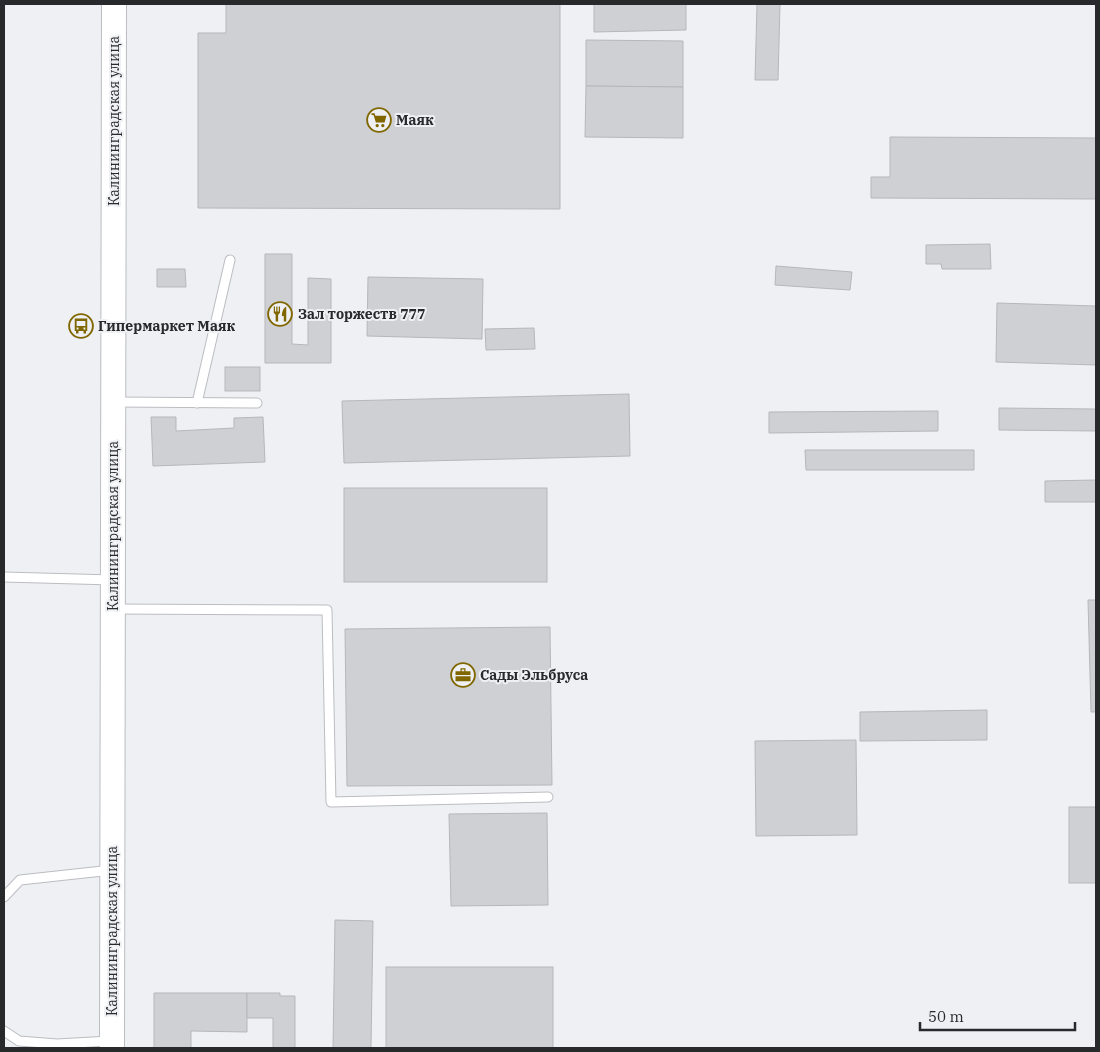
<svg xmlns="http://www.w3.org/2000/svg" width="1100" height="1052" font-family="'IBM Plex Serif',serif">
<rect width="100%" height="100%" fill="#eff0f4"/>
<g fill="#ced0d4" stroke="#b6b7bb">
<path d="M226,4H560V209L198,208V33H226Z"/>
<path d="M594,4H686V30L594,32Z"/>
<path d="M757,4H780L778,80H755Z"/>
<path d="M586,40L683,41V87L586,86Z"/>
<path d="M586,86L683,87V138L585,137Z"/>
<path d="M890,137L1096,138V199L871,198V177H890Z"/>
<path d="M990,244L991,269H942L941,264H926V245Z"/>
<path d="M265,254H292V344L308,345V278L331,279V363H265Z"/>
<path d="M776,266L852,272L850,290L775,285Z"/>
<path d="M157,269H185L186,287H157Z"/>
<path d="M368,277L483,279L482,339L367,336Z"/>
<path d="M997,303L1096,306V365L996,362Z"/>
<path d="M534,328L535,349L486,350L485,329Z"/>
<rect x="225" y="367" width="35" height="24"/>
<path d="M629,394L630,456L344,463L342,401Z"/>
<path d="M999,408L1096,409V431L999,430Z"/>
<path d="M938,411V431L769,433V412Z"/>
<path d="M151,417H176V431L234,428V418L263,417L265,462L153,466Z"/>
<path d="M805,450H974V470H806Z"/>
<path d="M1096,480V502H1045V481Z"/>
<rect x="344" y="488" width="203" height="94"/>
<path d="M1088,600H1096V712H1091Z"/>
<path d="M550,627L552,785L347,786L345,629Z"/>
<path d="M987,710V740L860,741V712Z"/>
<path d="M856,740L857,835L756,836L755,741Z"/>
<rect x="1069" y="807" width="27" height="76"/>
<path d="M547,813L548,905L451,906L449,814Z"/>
<path d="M335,920L373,921L371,1048H333Z"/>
<rect x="386" y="967" width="167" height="81"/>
<path d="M154,993H247V1032L191,1031V1048H154Z"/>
<path d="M247,993H280V996H295V1048H273V1018H247Z"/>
</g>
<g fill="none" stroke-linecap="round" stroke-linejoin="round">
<g stroke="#bbbdc1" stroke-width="11">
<g id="lane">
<path d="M114,402L257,403"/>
<path d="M197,403L230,260"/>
<path d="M4,577L113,580"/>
<path d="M113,609L327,610L331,802L548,797"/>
<path d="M4,897L20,880L112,870"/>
<path d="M4,1031L19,1041L57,1044L110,1041"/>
</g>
</g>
<g stroke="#bbbdc1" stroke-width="26">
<path id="secondary" d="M112,1048L114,4"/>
</g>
<use href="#lane" stroke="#fff" stroke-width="9"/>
<use href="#secondary" stroke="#fff" stroke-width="24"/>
</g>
<defs>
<g id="supermarket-ring" transform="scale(1.25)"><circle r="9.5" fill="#eff0f4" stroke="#816700" stroke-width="1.5"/><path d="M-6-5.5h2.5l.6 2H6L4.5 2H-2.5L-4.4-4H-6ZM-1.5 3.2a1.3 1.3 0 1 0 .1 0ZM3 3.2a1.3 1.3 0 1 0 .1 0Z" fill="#816700"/></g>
<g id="restaurant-ring" transform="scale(1.25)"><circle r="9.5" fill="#eff0f4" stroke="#816700" stroke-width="1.5"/><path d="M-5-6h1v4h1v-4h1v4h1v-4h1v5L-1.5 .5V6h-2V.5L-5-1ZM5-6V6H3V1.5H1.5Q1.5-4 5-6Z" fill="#816700"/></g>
<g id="bus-ring" transform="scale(1.25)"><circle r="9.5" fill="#eff0f4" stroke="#816700" stroke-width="1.5"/><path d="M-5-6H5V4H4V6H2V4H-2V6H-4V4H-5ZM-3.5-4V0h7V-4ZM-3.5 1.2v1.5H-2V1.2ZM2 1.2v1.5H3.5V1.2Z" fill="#816700"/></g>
<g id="office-ring" transform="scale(1.25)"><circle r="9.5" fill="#eff0f4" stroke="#816700" stroke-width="1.5"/><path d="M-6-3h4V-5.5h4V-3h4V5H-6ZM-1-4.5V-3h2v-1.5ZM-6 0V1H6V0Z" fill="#816700"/></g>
</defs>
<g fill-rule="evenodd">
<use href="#supermarket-ring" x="379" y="120"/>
<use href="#restaurant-ring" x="280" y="314"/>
<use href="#bus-ring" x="81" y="326"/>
<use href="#office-ring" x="463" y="675"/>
</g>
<g text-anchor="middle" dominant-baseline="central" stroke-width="4" stroke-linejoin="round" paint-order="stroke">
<g font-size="14" font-weight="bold" fill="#28292a" stroke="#eff0f4" text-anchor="start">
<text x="396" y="120">Маяк</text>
<text x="298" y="314">Зал торжеств 777</text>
<text x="98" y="326">Гипермаркет Маяк</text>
<text x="480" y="675">Сады Эльбруса</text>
</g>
<g font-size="14" fill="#28292a" stroke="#eff0f4">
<text transform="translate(114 121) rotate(-90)">Калининградская улица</text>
<text transform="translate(113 526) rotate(-90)">Калининградская улица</text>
<text transform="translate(112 931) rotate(-90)">Калининградская улица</text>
</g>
</g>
<rect width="1100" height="1052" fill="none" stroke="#28292a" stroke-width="10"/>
<path d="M920 1022v8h155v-8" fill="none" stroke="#28292a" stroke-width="2.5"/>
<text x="928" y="1022" font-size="15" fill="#28292a" stroke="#eff0f4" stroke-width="4" paint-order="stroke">50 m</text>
</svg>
